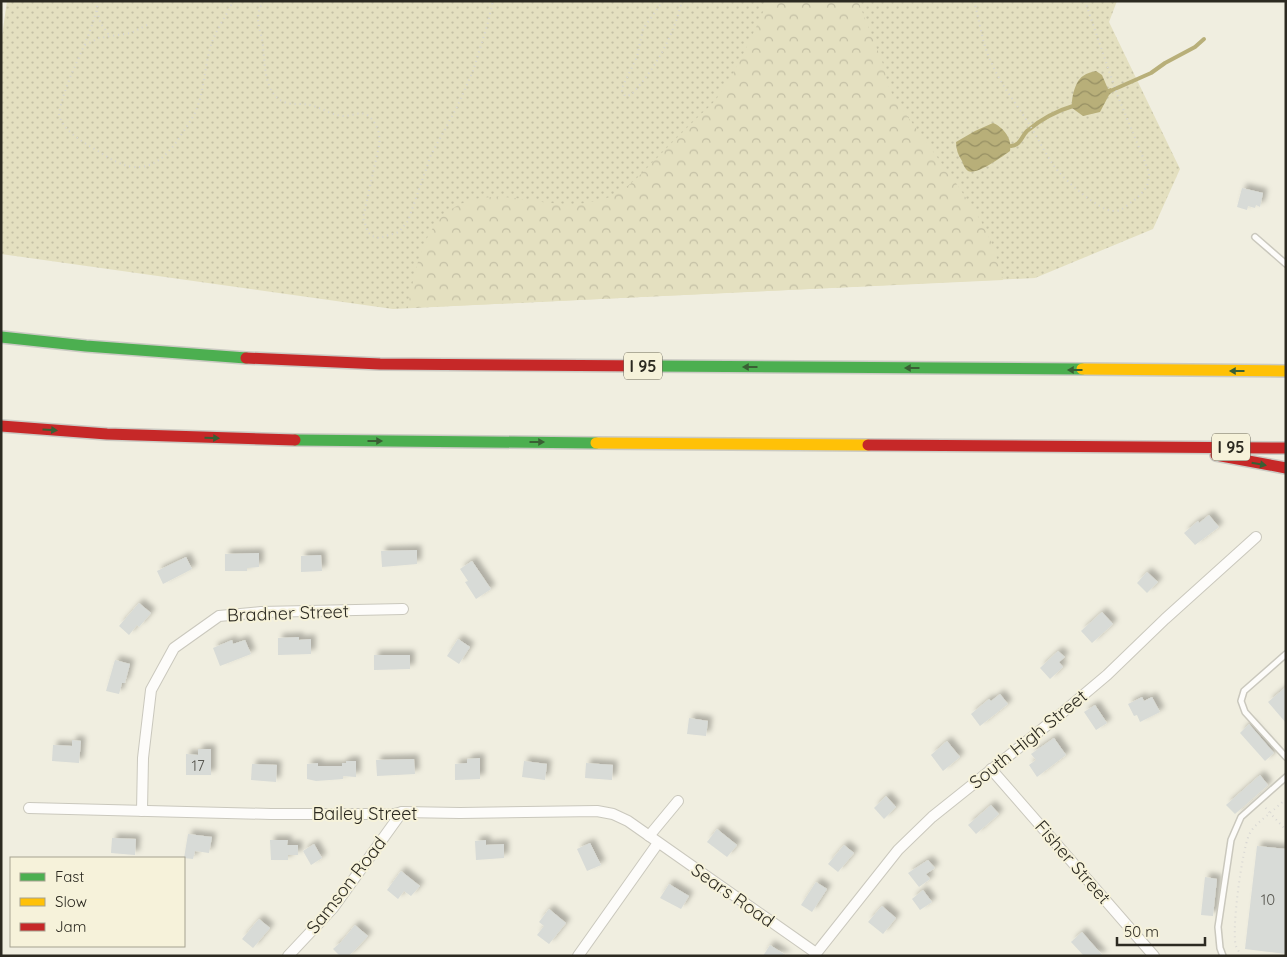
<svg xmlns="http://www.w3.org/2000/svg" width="1287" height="957" font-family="Quicksand,sans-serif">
<defs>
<pattern id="grass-dots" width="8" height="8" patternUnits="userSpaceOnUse" patternTransform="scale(1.25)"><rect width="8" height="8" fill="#e4e0c0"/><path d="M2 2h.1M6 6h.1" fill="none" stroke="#c4c0a5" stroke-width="1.8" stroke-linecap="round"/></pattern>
<pattern id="forest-crowns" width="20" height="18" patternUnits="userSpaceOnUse" patternTransform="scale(1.25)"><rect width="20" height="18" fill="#e4e0c0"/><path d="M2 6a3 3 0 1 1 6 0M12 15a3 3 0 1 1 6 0" fill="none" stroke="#c4c0a5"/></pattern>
<pattern id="water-waves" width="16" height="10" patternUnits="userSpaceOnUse" patternTransform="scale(1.25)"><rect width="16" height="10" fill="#b8af79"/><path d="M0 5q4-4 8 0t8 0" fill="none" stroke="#968f63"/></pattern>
<filter id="shadow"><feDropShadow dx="4.5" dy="-4.5" stdDeviation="2.5" flood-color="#0004"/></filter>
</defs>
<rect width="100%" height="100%" fill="#f0eee0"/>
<path fill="url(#grass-dots)" d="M7,1H1117L1109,22L1180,169L1153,229L1035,278L393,309L1,254V43Z"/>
<path fill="url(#forest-crowns)" d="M768,1H858L883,64L888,85L894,98L956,183L981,221L994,248L1003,280L408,308C420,236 437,186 522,199C552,204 584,208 612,196C630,188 644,170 658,157C671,143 685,130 698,117C704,111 712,105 717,98C738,69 753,34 768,1Z"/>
<g fill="url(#water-waves)">
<path d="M1096,71L1102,75L1108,89L1111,88L1112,92L1109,95L1100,112L1083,116L1072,108C1071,99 1075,81 1083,76C1087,73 1092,72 1096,71Z"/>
<path d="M993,123C1003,127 1013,139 1010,151C1003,156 976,176 968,171C965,169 963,164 962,161C958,155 956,149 956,142L975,131Z"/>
</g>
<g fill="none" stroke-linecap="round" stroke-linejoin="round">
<g stroke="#b8af79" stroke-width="4">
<path d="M1108,92L1151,73L1165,63L1195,47L1204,39"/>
<path d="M1011,146C1021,145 1021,137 1027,131C1041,119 1059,110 1076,105"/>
</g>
</g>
<g fill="#d8dbd7" filter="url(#shadow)">
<path d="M1242,188L1263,193L1260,207L1256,205L1255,208L1248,206L1247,210L1237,207Z"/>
<path d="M1209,515L1219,527L1195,545L1184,533L1198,521L1199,523Z"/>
<path d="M417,550V564L382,567L381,551Z"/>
<path d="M259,553V567L247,568V571H225V554Z"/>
<path d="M321,555L322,571L301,572V556Z"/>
<path d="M186,557L192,569L163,584L157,571Z"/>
<path d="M472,561L491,589L476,599L465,582L468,581L460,569Z"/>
<path d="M1147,572L1158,582L1147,593L1137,583Z"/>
<path d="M139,603L151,613L139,627L137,625L129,635L119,626Z"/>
<path d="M1102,612L1113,624L1092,643L1081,631Z"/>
<path d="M299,637V640L311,639V654L278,655V638Z"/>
<path d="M458,639L470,647L459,664L447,656Z"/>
<path d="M232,640L233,644L245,640L251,654L220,666L213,648Z"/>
<path d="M1058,651L1065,657L1059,662L1063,667L1050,679L1040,668Z"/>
<path d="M374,655H410V669L374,670Z"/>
<path d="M115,660L130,664L125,683H122L119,694L106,691Z"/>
<path d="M1286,687V723L1268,702Z"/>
<path d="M1000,694L1008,704L980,726L971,714L989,699L991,701Z"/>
<path d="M1142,697L1144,701L1152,697L1160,712L1140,722L1137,715L1134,716L1128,704Z"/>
<path d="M1095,705L1107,723L1096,730L1084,712Z"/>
<path d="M689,718L708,721L706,736L687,734Z"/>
<path d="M1249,724L1274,753L1265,761L1240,733Z"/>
<path d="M1054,738L1066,755L1037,777L1029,765L1036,760L1031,754Z"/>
<path d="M72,740L81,741L79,763L52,761L53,745L72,746Z"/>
<path d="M947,741L960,757L943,771L931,755Z"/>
<path d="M198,749H211V775H186V754L198,755Z"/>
<path d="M480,758V779L455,780V764L467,763V759Z"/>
<path d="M414,759L415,774L377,776L376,760Z"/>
<path d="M346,761H356V777L343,776V779L316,781L307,779V764L318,763V766H342V763H346Z"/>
<path d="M524,761L547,764L545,780L522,777Z"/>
<path d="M586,763L613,765L612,780L585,778Z"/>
<path d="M252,764L277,765L276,782L251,780Z"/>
<path d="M1260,775L1268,785L1235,814L1226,805Z"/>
<path d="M886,796L896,807L884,819L874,808Z"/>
<path d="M991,805L999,814L976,834L968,825Z"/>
<path d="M717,829L737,845L727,857L707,842Z"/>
<path d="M188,834L212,837L209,853L195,851L193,859L184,858Z"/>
<path d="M112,838L136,839L135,855L111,853Z"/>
<path d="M270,840H288L287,845H298V855H288V860H271Z"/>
<path d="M486,840V845L504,844V858L476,860L475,841Z"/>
<path d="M590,843L601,865L587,871L577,849Z"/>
<path d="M314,844L322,858L311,865L303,851Z"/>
<path d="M844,845L854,853L838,872L828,864Z"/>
<path d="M1257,846L1286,849V954L1245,949Z"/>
<path d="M928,860L935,868L926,874L930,879L919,887L908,873Z"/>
<path d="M401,871L420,886L411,896L404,891L398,899L387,890Z"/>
<path d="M1205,877L1217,879L1213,916L1201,915Z"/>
<path d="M816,882L827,889L812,912L801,905Z"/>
<path d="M669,884L689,896L681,909L660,898Z"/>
<path d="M923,890L932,902L920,910L912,899Z"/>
<path d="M882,906L896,918L883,934L868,922Z"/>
<path d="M549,909L566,923L549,944L537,935L544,926L539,922Z"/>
<path d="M259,919L270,928L253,948L242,939Z"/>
<path d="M355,925L368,936L353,952L348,956H340L333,949L341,942Z"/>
<path d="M1082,932L1103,956H1084L1071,942Z"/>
<path d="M770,945L787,956H763Z"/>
</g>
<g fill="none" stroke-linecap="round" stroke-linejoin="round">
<g stroke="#cac8bd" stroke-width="8">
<g id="lane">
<path d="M1255,237L1286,264"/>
<path d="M1286,654L1244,691L1241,701L1245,712L1286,757"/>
<path d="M1223,956L1220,948L1218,927L1231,840L1241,817L1286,777"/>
</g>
</g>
<g stroke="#cac8bd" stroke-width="12">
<g id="street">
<path d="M991,769L1154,956"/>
<path d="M29,808L271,814H394L402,812L460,813L597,811L613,814L628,821L816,953"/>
<path d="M142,811L143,758L151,690L174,648L219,616L261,612L403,609"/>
<path d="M649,836L678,801"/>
<path d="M288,956L333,908L402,812"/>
<path d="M578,956L658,843"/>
<path d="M814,956L898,850L932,817L1056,718L1107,675L1165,619L1256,537"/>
</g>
</g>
<g stroke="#cbcac3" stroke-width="14">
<g id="fast">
<path d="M1,337L86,346L246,358"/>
<path d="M651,366L1082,369"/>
<path d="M295,440L596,443"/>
</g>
</g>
<g stroke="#cbcac3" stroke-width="14">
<g id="slow">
<path d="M1082,369L1286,371"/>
<path d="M596,443L868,445"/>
</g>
</g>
<g stroke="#cbcac3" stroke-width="14">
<g id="jam">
<path d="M246,358L380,364L651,366"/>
<path d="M1,426L107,434L295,440"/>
<path d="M868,445L1286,448"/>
<path d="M1216,455L1286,468"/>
</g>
</g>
<g stroke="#d8d7d3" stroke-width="2" stroke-dasharray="1 4" stroke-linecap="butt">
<path d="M98,1C92,41 66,74 59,114C63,134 91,146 106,156C142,179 163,164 183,132C189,123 195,115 198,105C205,85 205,62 212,42C217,28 227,15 233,1"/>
<path d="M263,1C253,21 261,27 263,46C265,64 264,97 287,103C294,105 303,103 310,105C322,108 331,115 343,116C351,116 358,112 366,114C377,122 381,134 379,146L363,218L368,232L372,236L379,238L399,232L408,221L431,155L457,107L473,71L487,26L493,1"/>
<path d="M663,1L643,29L637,57L622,88V91L625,96L631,95C656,68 673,37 682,1"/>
<path d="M974,1C980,22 982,44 992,64C1002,87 1019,107 1032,129C1041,143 1047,158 1058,171C1067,182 1100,211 1113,211C1121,212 1127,205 1133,201C1143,193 1150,186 1149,172L1117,94L1085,1"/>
<path d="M97,11L101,24L109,35"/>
<path d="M85,45L99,38L131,33L147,25"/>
<path d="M1286,799L1270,813L1286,830"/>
<path d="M1241,956C1240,953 1237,949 1236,946C1231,932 1242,850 1249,835C1253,826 1262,820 1270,813L1264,806"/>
</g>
<use href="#lane" stroke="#fdfcfa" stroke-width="5"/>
<use href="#street" stroke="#fdfcfa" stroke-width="10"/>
<use href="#fast" stroke="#4caf50" stroke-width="11"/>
<use href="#slow" stroke="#ffc107" stroke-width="11"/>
<use href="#jam" stroke="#c62828" stroke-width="11"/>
</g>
<defs><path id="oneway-solid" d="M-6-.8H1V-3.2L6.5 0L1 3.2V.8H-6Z" transform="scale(1.25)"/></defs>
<g fill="#395f34">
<use href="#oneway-solid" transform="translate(750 367) rotate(-180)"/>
<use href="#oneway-solid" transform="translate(912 368) rotate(-180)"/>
<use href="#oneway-solid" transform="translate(1075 370) rotate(-180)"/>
<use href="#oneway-solid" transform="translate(1237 371) rotate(-180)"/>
<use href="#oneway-solid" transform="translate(50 430) rotate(4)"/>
<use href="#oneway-solid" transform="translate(212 438) rotate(2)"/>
<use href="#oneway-solid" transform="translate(375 441)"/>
<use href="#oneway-solid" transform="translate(537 442)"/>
<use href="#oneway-solid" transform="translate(1259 464) rotate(10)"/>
</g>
<g text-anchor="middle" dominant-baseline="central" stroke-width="4" stroke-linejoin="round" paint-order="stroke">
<g font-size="15" fill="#585750">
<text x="198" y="765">17</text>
<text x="1268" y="899">10</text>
</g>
<g fill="#f6f2da" stroke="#696658" stroke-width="1">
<rect x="624" y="352.5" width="38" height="27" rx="4"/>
<rect x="1212" y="433.5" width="38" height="27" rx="4"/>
</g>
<g font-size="16" font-weight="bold" fill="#2c2a21">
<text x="643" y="366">I 95</text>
<text x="1231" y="447">I 95</text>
</g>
<g font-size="18" fill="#2c2a21" stroke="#f6f2da">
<text transform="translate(288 613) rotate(-2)">Bradner Street</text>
<text transform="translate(1028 739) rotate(-39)">South High Street</text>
<text x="365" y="813">Bailey Street</text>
<text transform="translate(1073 862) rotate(49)">Fisher Street</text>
<text transform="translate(346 885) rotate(-52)">Samson Road</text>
<text transform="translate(733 895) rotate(35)">Sears Road</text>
</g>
</g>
<rect width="1287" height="957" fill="none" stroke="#2c2a21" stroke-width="5"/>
<rect x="10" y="857" width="175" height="90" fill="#f6f2da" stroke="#a5a290"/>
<rect x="20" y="873" width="25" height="8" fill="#4caf50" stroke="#a5a290"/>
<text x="55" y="882" font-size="15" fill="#2c2a21">Fast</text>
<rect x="20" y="898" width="25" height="8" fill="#ffc107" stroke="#a5a290"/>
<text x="55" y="907" font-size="15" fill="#2c2a21">Slow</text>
<rect x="20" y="923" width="25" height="8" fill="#c62828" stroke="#a5a290"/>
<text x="55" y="932" font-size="15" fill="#2c2a21">Jam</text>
<path d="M1117 937v8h88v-8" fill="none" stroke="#2c2a21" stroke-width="2.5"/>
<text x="1124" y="937" font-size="15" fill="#2c2a21" stroke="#f6f2da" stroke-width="4" paint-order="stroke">50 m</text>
</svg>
